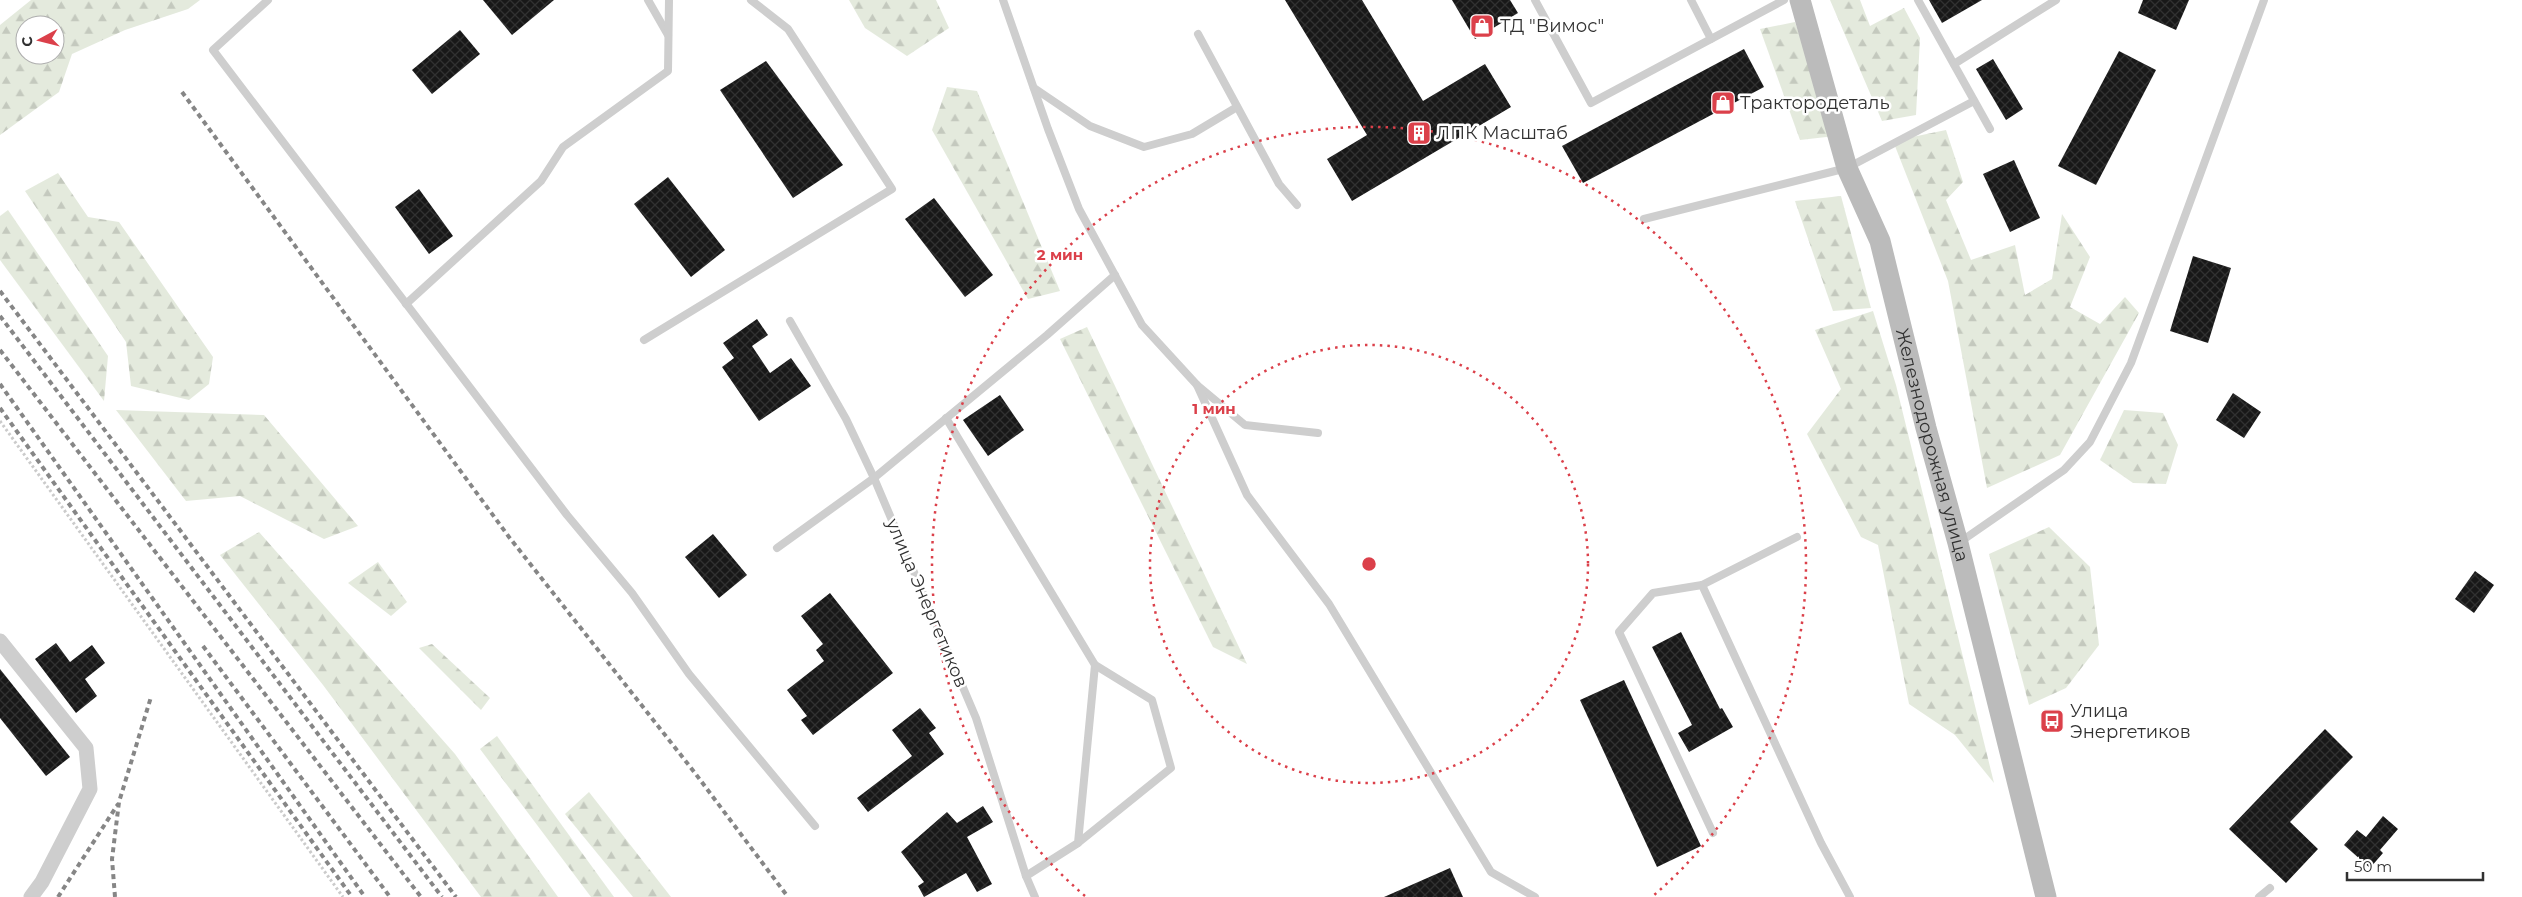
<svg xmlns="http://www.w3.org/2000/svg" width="2522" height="897" font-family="Montserrat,sans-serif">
<defs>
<pattern id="forest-firs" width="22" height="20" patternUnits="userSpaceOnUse" patternTransform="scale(1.25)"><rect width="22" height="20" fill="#e4eadd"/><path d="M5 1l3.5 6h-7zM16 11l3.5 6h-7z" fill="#c4c9be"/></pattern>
<pattern id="building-cross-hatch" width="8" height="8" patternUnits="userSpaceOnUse" patternTransform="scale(1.25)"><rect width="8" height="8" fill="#181818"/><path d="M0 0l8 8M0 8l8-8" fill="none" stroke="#313131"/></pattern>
</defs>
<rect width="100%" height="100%" fill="#fff"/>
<g fill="url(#forest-firs)" fill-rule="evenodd">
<path d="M31,0H200L188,9L125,30L72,54L59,92L0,135V25ZM25,25H55V55H25Z"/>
<path d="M849,0H936L949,28L907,56L865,28Z"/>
<path d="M1830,0H1860L1870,26L1904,8L1920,38L1916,115L1882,121Z"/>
<path d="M1795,22L1835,136L1800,140L1760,29Z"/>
<path d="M947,87L977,91L1060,291L1028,299L932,130Z"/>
<path d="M1946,130L1963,182L1946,200L1971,260L2015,245L2025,295L2052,279L2062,214L2090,257L2070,307L2100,324L2125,297L2139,313L2060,455L1987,488L1948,281L1893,141Z"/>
<path d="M58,173L88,217L119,222L213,357L209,384L189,400L131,386L126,342L25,191Z"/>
<path d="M1841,196L1871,308L1833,311L1795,201Z"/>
<path d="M8,210L108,356L104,401L0,260V216Z"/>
<path d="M1873,311L1896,385L1994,783L1955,735L1909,704L1878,545L1861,537L1807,434L1841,389L1815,330Z"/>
<path d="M1087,327L1247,664L1213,647L1060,339Z"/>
<path d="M116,410L264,415L358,526L324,539L240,496L186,501Z"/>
<path d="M2124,410L2163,413L2178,445L2166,484L2133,483L2100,460Z"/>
<path d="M2049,527L2090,567L2099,645L2066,688L2029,705L1989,554Z"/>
<path d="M259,532L455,754L558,897H481L323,685L220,555Z"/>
<path d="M378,562L407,602L391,616L348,583Z"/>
<path d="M432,644L490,698L481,710L419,648Z"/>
<path d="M497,736L614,897H591L480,749Z"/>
<path d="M589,792L671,897H633L565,814Z"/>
</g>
<g fill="url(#building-cross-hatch)">
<path d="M483,0H554L512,35Z"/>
<path d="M1285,0H1362L1423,101L1485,64L1511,107L1352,201L1327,159L1367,135Z"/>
<path d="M1452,0H1510L1518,13L1475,39Z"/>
<path d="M1929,0H1982L1942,23Z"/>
<path d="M2143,0H2189L2176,30L2138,13Z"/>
<path d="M460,30L480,54L432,94L412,70Z"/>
<path d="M1744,49L1764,87L1583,183L1562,146Z"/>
<path d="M2119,51L2156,70L2096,185L2058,166Z"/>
<path d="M1993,59L2023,109L2006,120L1976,69Z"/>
<path d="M766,61L843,165L793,198L720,90Z"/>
<path d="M2014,160L2040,218L2010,232L1983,174Z"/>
<path d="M668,177L725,250L691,277L634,204Z"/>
<path d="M419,189L453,236L429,254L395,207Z"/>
<path d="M934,198L993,275L965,297L905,219Z"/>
<path d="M2193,256L2231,268L2208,343L2170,331Z"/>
<path d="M757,319L768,335L752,346L770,373L791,358L811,386L759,421L722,367L734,358L723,343Z"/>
<path d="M2233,393L2261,412L2244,438L2216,420Z"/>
<path d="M1000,395L1024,430L988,456L963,420Z"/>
<path d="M713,534L747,575L719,598L685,557Z"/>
<path d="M2475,571L2494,585L2474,613L2455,599Z"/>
<path d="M830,593L893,673L813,735L801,720L807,716L787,690L824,661L816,650L823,644L801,616Z"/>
<path d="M1681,632L1720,709L1722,708L1733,727L1689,752L1678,733L1692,725L1652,647Z"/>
<path d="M56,643L70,662L92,645L105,663L85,679L97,696L76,713L35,659Z"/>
<path d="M0,669L70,757L46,776L0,718Z"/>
<path d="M1624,680L1701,846L1657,867L1580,700Z"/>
<path d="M920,708L936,728L929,733L944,754L868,812L857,798L912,756L892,730Z"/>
<path d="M2325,729L2353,757L2290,822L2318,849L2286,883L2229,829Z"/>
<path d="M983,806L993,822L967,837L992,884L977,892L966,873L924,897L918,886L924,882L901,852L947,812L957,823Z"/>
<path d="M2383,816L2398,829L2380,850L2383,853L2370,868L2344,845L2357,830L2366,837Z"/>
<path d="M1450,868L1463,897H1384Z"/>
</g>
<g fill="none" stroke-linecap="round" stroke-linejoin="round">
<path stroke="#cbcbcb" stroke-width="3" stroke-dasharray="2.5 2.5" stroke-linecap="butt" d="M0,421L343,897"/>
<g stroke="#cecece" stroke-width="8">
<path d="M268,0L213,50L567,515L632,593L689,674L815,826"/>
<path d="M648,0L668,35"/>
<path d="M1003,0L1048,129L1079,209L1142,325L1197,385L1245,425L1318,433"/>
<path d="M1535,0L1591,103L1784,0"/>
<path d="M1691,0L1711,39"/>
<path d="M1918,0L1990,129"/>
<path d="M1198,34L1279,184L1297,205"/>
<path d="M1954,64L2056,0"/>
<path d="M1034,88L1090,126L1144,147L1192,134L1237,107"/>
<path d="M1644,219L1847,168L1974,101"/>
<path d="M406,304L541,181L563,147L668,71L669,0"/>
<path d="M790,321L846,419L874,478L976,718L1026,876L1035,897"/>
<path d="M644,340L892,189L788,29L751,0"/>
<path d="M1197,385L1247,495L1329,604L1491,872L1535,897"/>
<path d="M946,418L1095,665L1078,843L1026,876"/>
<path d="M1960,542L2064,470L2090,442L2131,363L2264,0"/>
<path d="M777,548L874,478L1047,335L1115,275"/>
<path d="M1702,585L1797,537"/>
<path d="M1713,833L1619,632L1653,593L1702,585L1821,843L1850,897"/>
<path d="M1078,843L1171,768L1152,700L1095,665"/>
<path d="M2259,897L2270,888"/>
</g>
<path stroke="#cecece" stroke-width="15" d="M0,641L86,748L90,789L42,882L31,897"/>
<path stroke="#bbb" stroke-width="21" id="s1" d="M1800,0L1847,168L1880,241L1926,428L1958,543L2046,897"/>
<g stroke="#868686" stroke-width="4" stroke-dasharray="5 4" stroke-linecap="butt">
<path d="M182,92L509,537L695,773L788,897"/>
<path d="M0,291L456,897"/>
<path d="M0,316L442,897"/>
<path d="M0,350L421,897"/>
<path d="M0,384L365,897"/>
<path d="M0,408L352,897"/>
<path d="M203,646L390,897"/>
<path d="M58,897L118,804"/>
<path d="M115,897L112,859L119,802L151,697"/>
</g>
</g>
<g fill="none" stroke="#db404a" stroke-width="2.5" stroke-dasharray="2.5 5">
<circle cx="1369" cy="564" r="219"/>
<path d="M1085 896A437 437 0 1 1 1653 896"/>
</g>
<defs>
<g id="shop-square" transform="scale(1.25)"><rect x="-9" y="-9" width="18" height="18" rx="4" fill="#db404a" stroke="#fff"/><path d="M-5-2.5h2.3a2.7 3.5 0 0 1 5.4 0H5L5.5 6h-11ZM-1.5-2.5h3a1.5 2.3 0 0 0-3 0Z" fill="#fff"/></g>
<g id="building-square" transform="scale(1.25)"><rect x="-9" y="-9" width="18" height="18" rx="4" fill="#db404a" stroke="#fff"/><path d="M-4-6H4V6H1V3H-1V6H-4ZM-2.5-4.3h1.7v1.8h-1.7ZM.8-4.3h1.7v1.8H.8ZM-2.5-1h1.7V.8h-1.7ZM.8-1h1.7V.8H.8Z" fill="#fff"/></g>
<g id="bus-square" transform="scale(1.25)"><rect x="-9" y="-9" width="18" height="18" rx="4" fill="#db404a" stroke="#fff"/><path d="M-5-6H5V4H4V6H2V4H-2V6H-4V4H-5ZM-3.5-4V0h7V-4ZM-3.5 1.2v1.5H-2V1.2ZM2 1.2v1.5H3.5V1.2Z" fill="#fff"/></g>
</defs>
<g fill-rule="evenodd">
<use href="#shop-square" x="1482" y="26"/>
<use href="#shop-square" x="1723" y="103"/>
<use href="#building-square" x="1419" y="133"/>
<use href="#bus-square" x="2052" y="721"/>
</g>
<g text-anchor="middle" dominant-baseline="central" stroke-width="5" stroke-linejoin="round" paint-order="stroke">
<g font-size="18" fill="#313131" stroke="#fff" text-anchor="start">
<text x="1500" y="26">ТД "Вимос"</text>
<text x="1740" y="103">Трактородеталь</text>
<text x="1436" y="133">ЛПК Масштаб</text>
<text x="2070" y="711">Улица<tspan x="2070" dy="21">Энергетиков</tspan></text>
</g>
<g font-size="18" fill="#313131" stroke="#fff">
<text stroke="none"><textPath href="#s1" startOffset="465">Железнодорожная улица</textPath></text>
<text transform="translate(927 603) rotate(67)">улица Энергетиков</text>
</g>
</g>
<circle cx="1369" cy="564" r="8" fill="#db404a" stroke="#fff" stroke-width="2.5"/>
<g font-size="15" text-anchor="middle" font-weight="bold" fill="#db404a" stroke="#fff" stroke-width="5" stroke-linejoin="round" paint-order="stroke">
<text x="1060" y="260">2 мин</text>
<text x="1214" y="414">1 мин</text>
</g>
<g transform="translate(40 40) rotate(263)"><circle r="24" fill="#ffffff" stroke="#adadad"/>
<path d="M0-4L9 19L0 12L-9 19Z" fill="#db404a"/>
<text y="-8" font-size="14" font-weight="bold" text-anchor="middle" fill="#313131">С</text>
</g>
<path d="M2347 872v8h136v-8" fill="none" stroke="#313131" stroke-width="2.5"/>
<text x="2354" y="872" font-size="15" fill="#313131" stroke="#ffffff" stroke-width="4" paint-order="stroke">50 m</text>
</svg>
